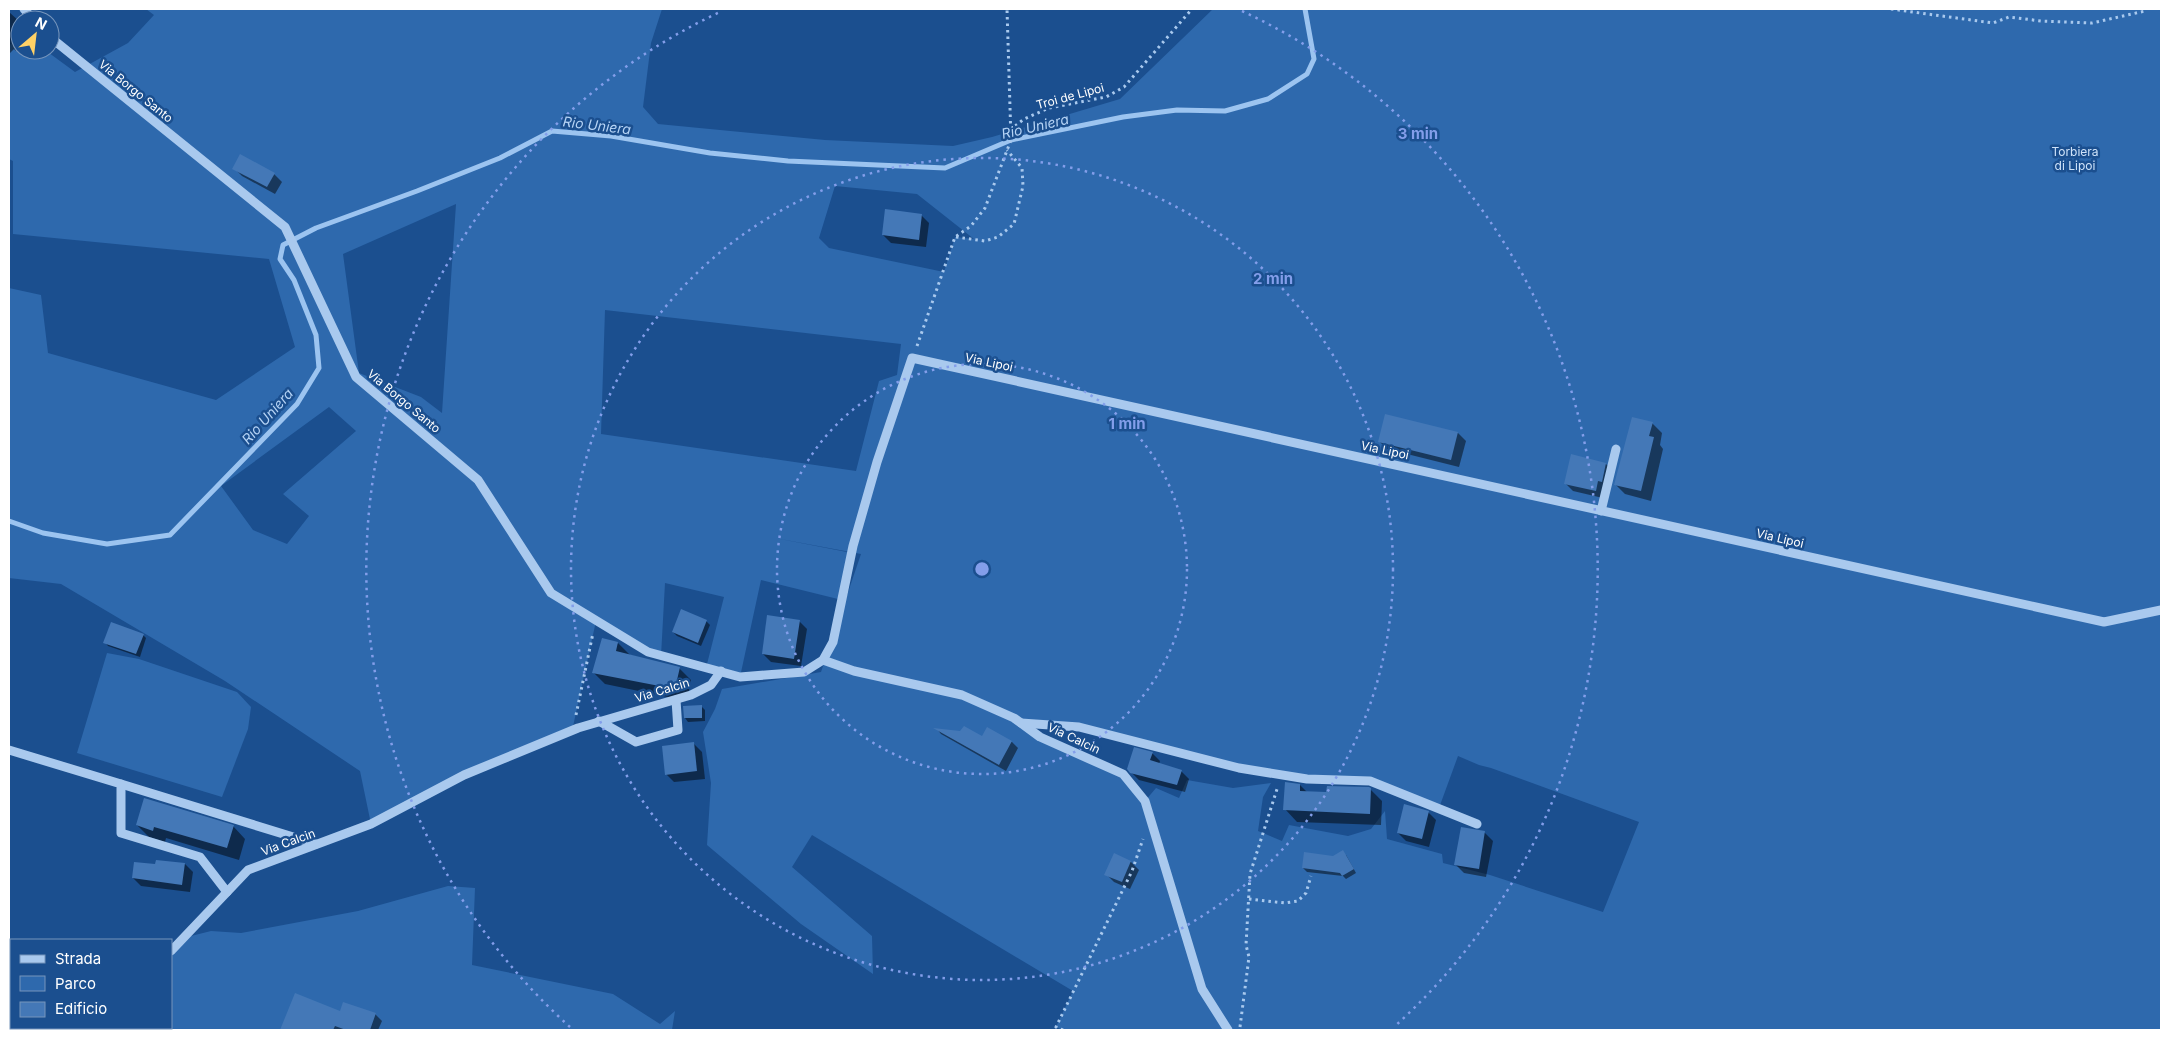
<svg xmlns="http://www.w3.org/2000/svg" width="2170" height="1039" font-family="Inter,sans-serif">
<rect width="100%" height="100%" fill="#1b4f8f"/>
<g fill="#2e69ad" fill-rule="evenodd">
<path d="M146,9H662L651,43L643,107L658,124L825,140L953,146L992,137L1120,99L1213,9H2161V1030H1063L1056,1027L1073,991L812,835L792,867L872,936L873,974L801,924L707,845L711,783L703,732L715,709L722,689L821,672L861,554L775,538L852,553L842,600L761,580L740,677L706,668L724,597L665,583L661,656L596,621L572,731L497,761L371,824L360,771L225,681L61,584L9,578V288L41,295L48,353L216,400L295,347L269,259L13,234V161L9,159V47L19,31L20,50H45L75,72L128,43L154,15ZM835,186L917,194L974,239L955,237L944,272L829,248L819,238ZM456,204L442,413L421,397L359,373L343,254ZM605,310L901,344L897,375L879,381L856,471L601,434ZM329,407L356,431L283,494L309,516L287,544L253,530L221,486ZM1022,723L1058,725L1307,779L1370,781L1439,808L1458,756L1479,765L1491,768L1639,822L1603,912L1490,875L1443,863L1442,854L1387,839L1385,811L1371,829L1348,836L1289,825L1282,841L1258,831L1263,797L1271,783L1233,788L1187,780L1179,798L1156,788L1145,801L1123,774Z"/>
<path d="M107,653L139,659L237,692L251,707L248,729L222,797L77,753Z"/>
<path d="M448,886L475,888L472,965L613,994L660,1024L675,1011L672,1030H9V974H11V1028H171V951L183,938L211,931L241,933L358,911Z"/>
</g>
<g fill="#0007">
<path d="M9,12L20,22V47L16,51L14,49L9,54Z"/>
<path d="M234,168L274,174L282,182L275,194L242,176Z"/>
<path d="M921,215L929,223L926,247L891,243L883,235Z"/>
<path d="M1652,423L1662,433L1660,445L1663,449L1651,501L1625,494L1615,484Z"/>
<path d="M1458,433L1466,441L1459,467L1387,449L1379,441Z"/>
<path d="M1606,464L1614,472L1603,498L1573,491L1565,483Z"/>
<path d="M706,621L710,625L701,646L677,636L673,632Z"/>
<path d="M799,621L807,629L801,666L771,662L763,654Z"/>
<path d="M143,635L146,638L140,657L108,646L105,642Z"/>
<path d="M618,643L630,655L679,668L691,680L687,701L605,684L593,672Z"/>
<path d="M701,706L705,710V721L688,722L685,718Z"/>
<path d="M937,729L983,738L988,729L1012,742L1018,748L1006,771L941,734Z"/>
<path d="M694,744L702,752L705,779L674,782L666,774Z"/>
<path d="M1152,753L1160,761L1159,764L1181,771L1189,779L1185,792L1139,780L1128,769Z"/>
<path d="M1300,785L1307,792L1328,793L1370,789L1382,801L1381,825L1297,822L1285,809Z"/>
<path d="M1428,812L1436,820L1429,847L1406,841L1398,833Z"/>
<path d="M137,825L233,826L245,839L239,860L166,838L165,842L149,837Z"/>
<path d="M1462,829L1485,833L1493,841L1486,877L1464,873L1456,865Z"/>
<path d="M1114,855L1131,862L1139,870L1130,889L1114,882L1106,874Z"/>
<path d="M1346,855L1356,873L1346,879L1343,876L1307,872L1303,868L1333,857Z"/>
<path d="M185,864L193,872L190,892L141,886L133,878L156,866Z"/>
<path d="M375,1014L382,1021L378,1030H284L282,1028Z"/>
</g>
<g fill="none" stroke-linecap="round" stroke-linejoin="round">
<path stroke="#9cc4f0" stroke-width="5" d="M9,521L43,533L107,544L170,535L297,404L319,368L316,335L294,280L280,259L283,245L316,228L417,191L500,158L552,131L611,136L710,153L788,161L945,168L1011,140L1123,117L1177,110L1225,111L1268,99L1307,74L1314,59L1305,9"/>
</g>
<g fill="#4478b7">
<path d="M240,154L275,173L267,187L232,169Z"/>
<path d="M885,209L922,214L919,240L882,235Z"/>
<path d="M1385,414L1458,432L1451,460L1378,442Z"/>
<path d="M1632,417L1653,422L1649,436L1654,437L1641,491L1614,485Z"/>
<path d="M1571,454L1606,463L1602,482L1598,481L1596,491L1564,484Z"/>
<path d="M681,609L707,620L698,643L672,632Z"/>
<path d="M767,615L800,620L794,659L762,654Z"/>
<path d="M111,622L144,634L136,654L103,643Z"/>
<path d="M602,638L618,642L616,651L680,667L675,689L592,673Z"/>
<path d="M702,705V718H684L683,706Z"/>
<path d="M964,726L982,736L987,727L1012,741L999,765L933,728L960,731Z"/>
<path d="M694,742L697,771L665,775L662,746Z"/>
<path d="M1134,747L1153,752L1150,760L1182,770L1177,785L1130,773L1127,769Z"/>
<path d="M1285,782L1300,784V791L1326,792L1327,786L1369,787L1371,788L1370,814L1283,810Z"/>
<path d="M144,798L234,825L227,848L154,827L153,831L136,825Z"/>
<path d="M1404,804L1429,811L1422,839L1397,833Z"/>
<path d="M1461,827L1485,831L1479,869L1454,865Z"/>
<path d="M1343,850L1354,869L1342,876L1340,873L1302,868L1304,852L1333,856Z"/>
<path d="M1114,853L1131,861L1122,882L1104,875Z"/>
<path d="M156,860L185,863L182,885L132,878L134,862L155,864Z"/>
<path d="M295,993L340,1011L343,1002L376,1013L370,1030H346L335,1026L333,1030H280Z"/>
</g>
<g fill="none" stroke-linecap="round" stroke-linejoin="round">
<g stroke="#a9c9ee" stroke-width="3" stroke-dasharray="2.5 4" stroke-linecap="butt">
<path d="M1891,9L1993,23L2009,17L2041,21L2092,23L2145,11L2146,9"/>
<path d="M1010,130L1024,119L1049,108L1106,97L1124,87L1192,9"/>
<path d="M956,237L985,241L998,237L1014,224L1023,186L1022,168L1007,150"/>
<path d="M917,346L955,237L971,226L985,208L1011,140L1007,9"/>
<path d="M576,715L593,633"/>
<path d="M1249,899L1285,903L1298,901L1306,893L1311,876"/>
<path d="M1240,1027L1249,957L1246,945L1250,874L1278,786"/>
<path d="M1063,1030L1056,1027L1132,871L1143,839"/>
</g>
<g stroke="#a9c9ee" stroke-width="9">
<path d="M24,9L34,20"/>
<path d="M50,37L285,227L356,377L478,480L551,593L648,652L740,677L804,672L823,660L833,642L853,546L877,462L912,358L2104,622L2161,610"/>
<path d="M1601,511L1616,449"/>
<path d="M823,660L854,671L962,695L1014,718L1040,737L1123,774L1145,801L1202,989L1228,1030"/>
<path d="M599,721L636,742L678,730L676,700"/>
<path d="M1021,723L1079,727L1239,768L1307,779L1370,781L1477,824"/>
<path d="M9,750L121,784V833L200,857L227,892"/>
<path d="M121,784L316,844"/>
<path d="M171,951L248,870L371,824L464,775L578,728L691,695L711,685L721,671"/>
<path d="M143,1030L144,1028"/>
</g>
</g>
<g fill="none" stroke="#839eea" stroke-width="2.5" stroke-dasharray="2.5 5">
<circle cx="982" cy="569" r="205"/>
<circle cx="982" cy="569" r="411"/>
<path d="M570 1027A616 616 0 0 1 722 11M1242 11A616 616 0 0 1 1394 1027"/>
</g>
<g text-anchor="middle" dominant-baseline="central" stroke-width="5" stroke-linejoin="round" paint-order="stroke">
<g font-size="12" fill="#fff" stroke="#1b4f8f">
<text transform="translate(136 91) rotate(39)">Via Borgo Santo</text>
<text transform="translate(1070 96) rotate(-15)">Troi de Lipoi</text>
<text transform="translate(989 362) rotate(12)">Via Lipoi</text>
<text transform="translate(404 401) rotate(40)">Via Borgo Santo</text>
<text transform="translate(1385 450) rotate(12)">Via Lipoi</text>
<text transform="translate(1780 538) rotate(13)">Via Lipoi</text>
<text transform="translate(662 690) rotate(-17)">Via Calcin</text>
<text transform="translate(1074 738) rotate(25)">Via Calcin</text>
<text transform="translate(288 842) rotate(-20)">Via Calcin</text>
</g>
<g font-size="12" fill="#cfe3fa" stroke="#1b4f8f">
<text x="2075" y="151">Torbiera<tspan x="2075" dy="14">di Lipoi</tspan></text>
</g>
<g font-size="14" font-style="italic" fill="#b5d3f5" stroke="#1b4f8f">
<text transform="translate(597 125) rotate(7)">Rio Uniera</text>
<text transform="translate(1035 126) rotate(-13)">Rio Uniera</text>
<text transform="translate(267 416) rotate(-48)">Rio Uniera</text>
</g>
</g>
<circle cx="982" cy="569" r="8" fill="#839eea" stroke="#1b4f8f" stroke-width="2.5"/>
<g font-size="15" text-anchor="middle" font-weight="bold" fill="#839eea" stroke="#1b4f8f" stroke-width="5" stroke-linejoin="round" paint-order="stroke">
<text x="1418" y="139">3 min</text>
<text x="1273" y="284">2 min</text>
<text x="1127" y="429">1 min</text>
</g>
<rect width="2170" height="1039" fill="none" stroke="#ffffff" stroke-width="20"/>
<rect x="10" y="939" width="162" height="90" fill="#1b4f8f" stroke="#7695bc"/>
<rect x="20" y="955" width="25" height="8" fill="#a9c9ee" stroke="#7695bc"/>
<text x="55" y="964" font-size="15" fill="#ffffff">Strada</text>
<rect x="20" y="976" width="25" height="15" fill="#2e69ad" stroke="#7695bc"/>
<text x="55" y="989" font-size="15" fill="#ffffff">Parco</text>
<rect x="20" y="1002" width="25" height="15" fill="#4478b7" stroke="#7695bc"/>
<text x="55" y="1014" font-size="15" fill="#ffffff">Edificio</text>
<g transform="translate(35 35) rotate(28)"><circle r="24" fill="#1b4f8f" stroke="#7695bc"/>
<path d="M0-4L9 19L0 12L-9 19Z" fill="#ffd166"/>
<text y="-8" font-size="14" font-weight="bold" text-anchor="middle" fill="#ffffff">N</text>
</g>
</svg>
